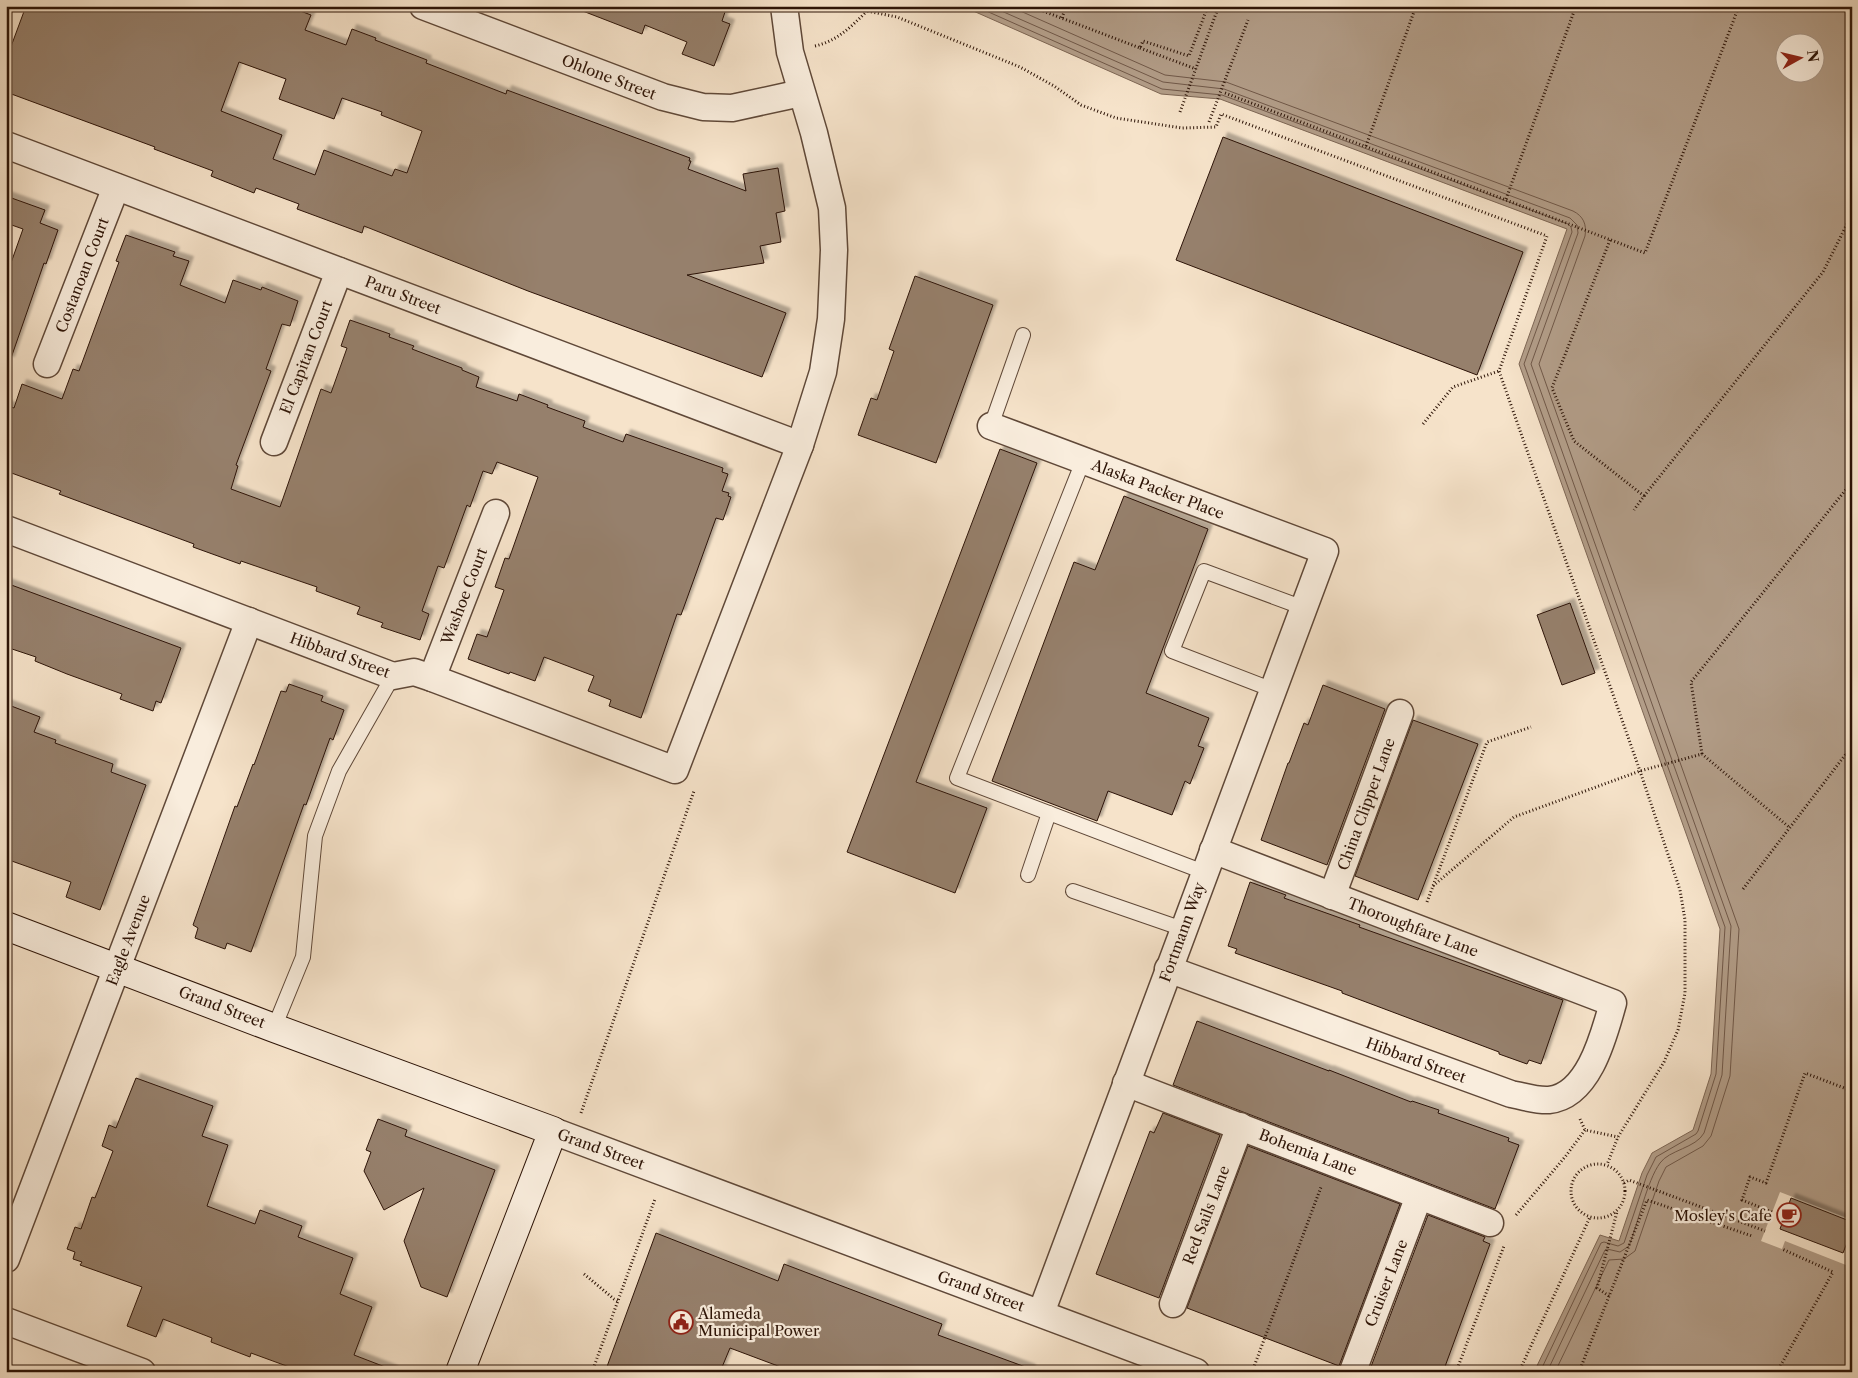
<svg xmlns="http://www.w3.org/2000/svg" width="1858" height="1378" font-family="'Libre Caslon Text',serif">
<defs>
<filter id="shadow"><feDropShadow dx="4.5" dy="-4.5" stdDeviation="1" flood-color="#0004"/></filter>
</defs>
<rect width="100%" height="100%" fill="#f6e3ca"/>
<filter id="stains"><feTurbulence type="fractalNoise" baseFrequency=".004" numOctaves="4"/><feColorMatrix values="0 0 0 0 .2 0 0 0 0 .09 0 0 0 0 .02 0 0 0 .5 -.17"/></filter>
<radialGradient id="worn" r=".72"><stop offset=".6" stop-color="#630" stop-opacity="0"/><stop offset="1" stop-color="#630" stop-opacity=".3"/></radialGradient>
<path fill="#b29d88" stroke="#7d6654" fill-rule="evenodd" d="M962,6H1852V1372H1534L1600,1235L1619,1241L1642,1173L1652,1153L1693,1130L1711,1074L1720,929L1519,364L1567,229L1220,99L1161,94ZM1786,42H1816V72H1786Z"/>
<path fill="#f6e3ca" d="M1780,1192L1852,1220V1251L1846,1265L1785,1241L1782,1249L1761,1241Z"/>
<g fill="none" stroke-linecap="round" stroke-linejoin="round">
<g stroke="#705848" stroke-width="1">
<path d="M975,6L1162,89L1222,95L1568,224L1571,227L1572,232L1524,364L1725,927L1716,1074L1698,1131L1696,1134L1656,1157L1647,1175L1624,1243L1618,1246L1604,1242L1601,1243L1540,1372"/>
<path d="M990,6L1163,82L1224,89L1570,218L1577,225L1578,233L1531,364L1731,926L1722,1075L1704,1133C1696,1148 1669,1150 1660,1163C1647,1181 1638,1223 1629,1246L1620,1252L1607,1249L1605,1250L1547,1372"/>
<path d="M1009,6L1165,75L1226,82L1573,211C1583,216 1587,224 1585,236L1539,364L1739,929L1730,1076L1711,1136L1703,1146L1666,1167L1659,1181L1635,1251L1624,1259L1609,1260L1555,1372"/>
</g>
</g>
<g fill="#96806c" stroke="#2d1407" fill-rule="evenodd" filter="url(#shadow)">
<path d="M26,6H287L311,15L305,30L346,45L352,29L376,38L375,40L427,60L426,63L506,94L507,90L690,158L689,161H691L688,169L746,191L743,174L778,168L785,211L776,213L781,242L760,246L764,263L687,275L786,313L762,377L528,291L364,226L362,233L297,209L299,204L256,188L254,193L211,176L213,171L154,149L155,147L6,92V60ZM239,62L286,79L279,99L334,119L342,98L382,112L381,115L422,131L407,173L395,169L392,176L324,150L315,175L273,159L282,135L221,111Z"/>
<path d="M576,6H727L722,21L730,24L714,66L682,54L687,42L645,25L642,34L575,8Z"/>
<path d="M1223,137L1523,252L1477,375L1176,260Z"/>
<path d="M6,196L45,210L40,223L58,230L46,264L44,263L10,361L6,360V277L23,229L6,223Z"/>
<path d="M126,235L175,252L173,256L189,261L180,285L225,303L233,280L261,290L262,287L298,301L290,326L282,324L266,369L271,371L236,465L238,466L231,489L280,507L321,389L331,393L347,348L341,346L350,320L390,334L389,337L414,346L412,349L462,368V370L479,377L476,387L517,401L519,394L548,405L547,407L585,421L583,427L623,442L626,434L723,468L722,472L728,474L722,491L729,493L728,496L731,497L723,520L716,518L681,615L677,614L641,718L609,706L611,700L588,691L594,676L544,657L535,681L510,672L509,674L468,659L477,634L487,637L504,590L495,587L505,558L509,559L538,477L497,462L492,474L483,471L470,507L467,505L444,568L438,566L422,611L429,614L420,640L381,627L383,623L357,614L360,607L316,591L317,587L241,561L240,564L193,547L194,544L59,494L61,491L6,471V405L14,408L22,384L62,399L73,369L79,371L119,262L116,261Z"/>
<path d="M915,276L993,305L936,463L858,435L871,398L877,400L894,351L889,349Z"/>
<path d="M1000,449L1037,463L916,782L987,808L955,893L847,852Z"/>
<path d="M1124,496L1208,529L1146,693L1209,718L1198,746L1204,748L1190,784L1185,781L1172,815L1108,791L1097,821L992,781L1074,562L1095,570Z"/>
<path d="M6,583L181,648L161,703L156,701L153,711L120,699L122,694L67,674L35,661L36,657L6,647Z"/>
<path d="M1570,603L1595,673L1562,685L1537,615Z"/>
<path d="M289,684L323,696L321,701L344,710L333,740L330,738L306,805L304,804L251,952L227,943L225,949L195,938L198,928L193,925L235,806L237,807L253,764L254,765L281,691L286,692Z"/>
<path d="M1323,685L1385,709L1327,865L1261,840L1288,763H1289L1304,723L1308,725Z"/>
<path d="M6,704L40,717L34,732L56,740L55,743L113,764L111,772L146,785L100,910L66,897L71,882L6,859Z"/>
<path d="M1413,720L1478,744L1418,900L1355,876Z"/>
<path d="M1250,882L1286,895L1284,898L1360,925L1359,927L1563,1000L1541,1064L1529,1060L1527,1064L1499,1054V1052L1342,993V991L1235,953L1237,949L1228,946Z"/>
<path d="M1197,1021L1329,1071V1070L1411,1102L1412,1101L1439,1110L1438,1113L1509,1138L1508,1141L1519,1145L1495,1209L1173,1085Z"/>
<path d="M136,1078L213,1106L202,1136L228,1145L207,1206L255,1224L260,1210L302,1226L298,1237L353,1258L340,1294L372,1307L354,1355L393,1370V1372H303L251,1353L250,1357L211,1342L212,1338L163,1319L156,1337L127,1326L142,1287L80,1265L82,1262L73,1259L75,1252L67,1249L75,1227L81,1229L92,1197L95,1198L113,1151L102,1146L109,1125L116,1128Z"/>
<path d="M1163,1113L1220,1135L1159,1298L1096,1274L1150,1131L1154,1133Z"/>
<path d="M378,1119L407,1130L405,1136L495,1170L447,1297L421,1287L404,1241L424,1188L384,1210L364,1171L371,1152L366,1150Z"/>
<path d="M1248,1146L1400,1204L1339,1366L1187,1308Z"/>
<path d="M1791,1198L1852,1222V1230L1843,1253L1780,1229Z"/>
<path d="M1428,1215L1485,1237L1483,1241L1490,1244L1443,1372H1369Z"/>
<path d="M656,1233L778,1281L784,1264L942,1324L938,1335L1031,1369V1372H794L730,1348L720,1372H605Z"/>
</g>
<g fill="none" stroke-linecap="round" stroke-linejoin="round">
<g stroke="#5f4838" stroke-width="16">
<g id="lane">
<path d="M991,426L1023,335"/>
<path d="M1083,461L957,778L1204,872"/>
<path d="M1273,690L1172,651L1204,571L1304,608"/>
<path d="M1028,875L1049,813"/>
<path d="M1073,891L1183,929"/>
<path d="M274,1028L303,957L315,836L339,771L393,676"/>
</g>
</g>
<g stroke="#5f4838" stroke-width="29">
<g id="street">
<path d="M423,6L663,97L703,107L732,108L801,93"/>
<path d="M6,145L800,445"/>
<path d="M47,364L116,187"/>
<path d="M991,426L1325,551L1041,1313"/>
<path d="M274,442L339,271"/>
<path d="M6,529L393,676L414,672L432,678L675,770L800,445L823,372L831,319L834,250L832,208L814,133L790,52L784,6"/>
<path d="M432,678L496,513"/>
<path d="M1332,896L1400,713"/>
<path d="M1168,969L1511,1094C1522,1096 1537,1101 1549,1100C1589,1096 1604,1035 1613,1003L1213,850"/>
<path d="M1126,1083L1490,1223"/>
<path d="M553,1131L1196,1372"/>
<path d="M6,1259L249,621"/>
<path d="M1173,1304L1240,1126"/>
<path d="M6,1321L142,1372"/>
<path d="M1353,1371L1419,1196"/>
</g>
</g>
<g stroke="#2d1407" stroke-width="30">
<path id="secondary" d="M6,926L274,1028L553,1131L460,1372"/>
</g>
<g stroke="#2d1407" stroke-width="3" stroke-dasharray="1 2.5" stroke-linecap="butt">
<path d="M863,6L867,11L897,17L1020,67L1054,86L1081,105L1116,118L1182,128L1216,127L1221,114L1547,236L1499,371L1640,771L1680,890L1685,920V993L1678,1030L1664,1062L1618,1137L1607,1165"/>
<path d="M1030,6L1140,48L1143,41L1189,56L1208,6"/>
<path d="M1062,18L1066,6"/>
<path d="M815,46C837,41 851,27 867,11"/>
<path d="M1140,48L1196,69"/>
<path d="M1225,93L1645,253L1739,6"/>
<path d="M1180,112L1218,8"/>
<path d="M1209,122L1248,20"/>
<path d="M1366,146L1416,6"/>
<path d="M1506,199L1576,6"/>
<path d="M1610,240L1552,388L1574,441L1644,496L1634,510"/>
<path d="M1423,424L1453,387L1499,371"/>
<path d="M1644,496L1823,272L1852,214"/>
<path d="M1846,753L1852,757"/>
<path d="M1702,754L1691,682L1852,482"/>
<path d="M1433,886L1514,817L1640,771L1702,754L1789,827"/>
<path d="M1743,889L1852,746"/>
<path d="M1427,902L1487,742L1531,727"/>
<path d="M581,1113L694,791"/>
<path d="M1580,1119L1585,1130L1618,1137"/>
<circle cx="1598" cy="1191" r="27"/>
<path d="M1624,1183L1629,1180L1765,1231"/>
<path d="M1772,1212L1742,1200L1750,1177L1766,1183L1805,1073L1852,1091"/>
<path d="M1516,1215L1565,1157L1585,1130"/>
<path d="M584,1274L614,1299L618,1301"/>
<path d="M1609,1296L1597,1288L1617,1212"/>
<path d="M592,1372L655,1199"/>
<path d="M1252,1372L1321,1187"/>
<path d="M1456,1372L1504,1246"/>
<path d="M1519,1372L1590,1217"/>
<path d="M1579,1372L1647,1200L1752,1236"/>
<path d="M1777,1372L1833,1272L1782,1249"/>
</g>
<use href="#lane" stroke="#f9eddd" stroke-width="14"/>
<use href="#street" stroke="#f9eddd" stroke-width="26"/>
<use href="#secondary" stroke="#f9eddd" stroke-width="28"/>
</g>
<defs>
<g id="cafe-ring" transform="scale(1.25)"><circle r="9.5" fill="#f9eddd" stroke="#8f2418" stroke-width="1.5"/><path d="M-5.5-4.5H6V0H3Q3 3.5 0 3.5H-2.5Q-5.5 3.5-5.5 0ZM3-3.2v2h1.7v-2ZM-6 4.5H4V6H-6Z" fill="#8f2418"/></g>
<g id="civic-ring" transform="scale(1.25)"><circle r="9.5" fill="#f9eddd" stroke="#8f2418" stroke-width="1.5"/><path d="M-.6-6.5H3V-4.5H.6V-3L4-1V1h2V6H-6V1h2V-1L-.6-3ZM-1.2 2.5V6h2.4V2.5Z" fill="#8f2418"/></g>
</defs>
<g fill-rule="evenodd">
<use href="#cafe-ring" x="1789" y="1215"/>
<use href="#civic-ring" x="681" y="1322"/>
</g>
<g text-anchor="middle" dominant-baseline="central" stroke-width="4.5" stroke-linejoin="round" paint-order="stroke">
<g font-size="15" fill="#2d1407" stroke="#f9eddd">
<text transform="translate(609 77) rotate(21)">Ohlone Street</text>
<text transform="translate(82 275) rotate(-69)">Costanoan Court</text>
<text transform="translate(403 295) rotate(21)">Paru Street</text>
<text transform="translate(306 357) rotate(-69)">El Capitan Court</text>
<text transform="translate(1158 489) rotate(21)">Alaska Packer Place</text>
<text transform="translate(464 596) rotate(-69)">Washoe Court</text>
<text transform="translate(340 655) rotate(20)">Hibbard Street</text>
<text transform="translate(1366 804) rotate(-70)">China Clipper Lane</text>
<text transform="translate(1413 927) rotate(21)">Thoroughfare Lane</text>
<text transform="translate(1182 932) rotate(-70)">Fortmann Way</text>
<text transform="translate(128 940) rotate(-69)">Eagle Avenue</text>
<text transform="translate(222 1007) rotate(21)">Grand Street</text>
<text transform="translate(1416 1060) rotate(20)">Hibbard Street</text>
<text transform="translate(601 1149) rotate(20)">Grand Street</text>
<text transform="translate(1308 1152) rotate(21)">Bohemia Lane</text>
<text transform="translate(1206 1215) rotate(-69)">Red Sails Lane</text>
<text transform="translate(1386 1283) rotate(-69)">Cruiser Lane</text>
<text transform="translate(981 1291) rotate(20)">Grand Street</text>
</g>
<g font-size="15" fill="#2d1407" stroke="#f9eddd" text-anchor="end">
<text x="1772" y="1215">Mosley's Cafe</text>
<text x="698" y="1313" text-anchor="start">Alameda<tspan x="698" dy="17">Municipal Power</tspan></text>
</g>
</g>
<rect width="1858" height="1378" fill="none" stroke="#f6e3ca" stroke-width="25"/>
<rect x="8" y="8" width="1843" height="1363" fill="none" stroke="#2d1407" stroke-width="2.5"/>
<rect x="12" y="12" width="1833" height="1353" fill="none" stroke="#2d1407"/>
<g transform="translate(1800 58) rotate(82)"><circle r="24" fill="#f9eddd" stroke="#a79687"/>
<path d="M0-4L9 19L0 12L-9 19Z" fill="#8f2418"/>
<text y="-8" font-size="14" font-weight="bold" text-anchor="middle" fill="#2d1407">N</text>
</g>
<rect width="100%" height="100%" filter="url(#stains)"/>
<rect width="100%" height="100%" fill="url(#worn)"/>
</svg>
